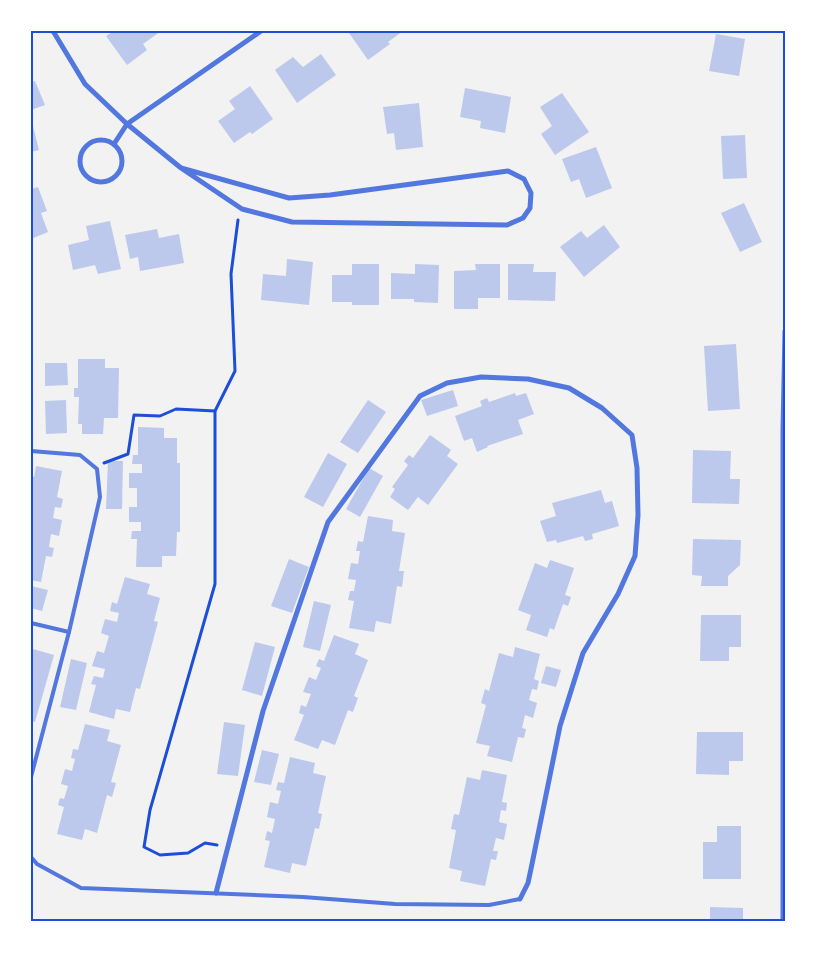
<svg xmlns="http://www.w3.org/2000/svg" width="816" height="953" font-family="Inter,sans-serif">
<rect width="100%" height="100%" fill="#f2f2f2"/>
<g fill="#bdc9ec">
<path d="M114,31H161L143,44L147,50L127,65L106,36Z"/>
<path d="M350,31H403L388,42L390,44L368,60L349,33Z"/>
<path d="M716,34L745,39L739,76L709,71Z"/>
<path d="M321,54L336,75L297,103L275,70L293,57L303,67Z"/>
<path d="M35,81L45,105L31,110V82Z"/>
<path d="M250,86L273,119L252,134L250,132L234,143L218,121L235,109L229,101Z"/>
<path d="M465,88L511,97L505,133L480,128L481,121L460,117Z"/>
<path d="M562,93L589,132L555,155L541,134L552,126L540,107Z"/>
<path d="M419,103L423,147L396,150L394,133L387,134L383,107Z"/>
<path d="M32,122L39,150L31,152V123Z"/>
<path d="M745,135L747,178L723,179L721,136Z"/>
<path d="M596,147L612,188L586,198L579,179L571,182L562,159Z"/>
<path d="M38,187L47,211L41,213L48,232L31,239V189Z"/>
<path d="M744,203L762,242L740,252L721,213Z"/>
<path d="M110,221L121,269L98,274L95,265L73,270L68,245L89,240L86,226Z"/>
<path d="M604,225L620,247L584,277L560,247L581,231L587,238Z"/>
<path d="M157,229L159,238L179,234L184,263L140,271L138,257L130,259L125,235Z"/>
<path d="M287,259L313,262L309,305L261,300L263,274L286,276Z"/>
<path d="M352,264H379V305H352V302H332V275H352Z"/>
<path d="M415,264L439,265L438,303L414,302V299H391V273L415,274Z"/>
<path d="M475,264H500V298H478V309H454V271L476,270Z"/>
<path d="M508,264H534L533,272H556L555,301L508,300Z"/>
<path d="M736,344L740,409L708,411L704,346Z"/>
<path d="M78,359H105V368H119L118,418H104L103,434H82V424H78L79,397H74V388H78Z"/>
<path d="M45,363H67L68,385L45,386Z"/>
<path d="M453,390L458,406L427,416L421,400Z"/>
<path d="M515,393L516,396L526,393L534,414L518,420L523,434L487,446L488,447L477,452L472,438L464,441L455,416L482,406L480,401L487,398L489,402Z"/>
<path d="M66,400L67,433L46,434L45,401Z"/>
<path d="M368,400L386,412L358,453L340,442Z"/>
<path d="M138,427L164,428V438H177V463H180V532H177L176,556H162V567H136L137,539H131L132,531H141V522H129V507H137V488H129V473H142V464H132L133,455H138Z"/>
<path d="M430,435L451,450L447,456L458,464L428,505L418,497L408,510L390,497L395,489L392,487L408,465L404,461L409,455L413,458Z"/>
<path d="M693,450L731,451L730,479H740L739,504L692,503Z"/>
<path d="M328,453L347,464L323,507L304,497Z"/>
<path d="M108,461H123L122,509H106Z"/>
<path d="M36,466L62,471L57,497L63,499L61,508L55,507L53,518L62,520L59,536L51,534L49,547L54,548L52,557L46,556L41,582L31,580V476L34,477Z"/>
<path d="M369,468L383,476L360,517L346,509Z"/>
<path d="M601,490L605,503L612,501L619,526L592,534L593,539L585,541L583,536L557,543L556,540L547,542L540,521L556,516L552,503Z"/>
<path d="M368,516L393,520L392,531L405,533L399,571H404L402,587L397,586L391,624L376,621L374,632L349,628L354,601L348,600L350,591H354L356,580L348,579L351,563L358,564L360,551H356L358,541L363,542Z"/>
<path d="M693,539L741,540L740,565L728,576V586H701L702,576L692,575Z"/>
<path d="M289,559L309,567L292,613L271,606Z"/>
<path d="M550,560L574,568L565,595L571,597L568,606L563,604L554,630L550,628L547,637L526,630L531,615L518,610L535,563L547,568Z"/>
<path d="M125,577L150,584L147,594L160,598L154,621L158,622L140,689L136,688L130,712L116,709L114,719L89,712L96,685L91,684L94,676L103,678L105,669L92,666L97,651L104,653L109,636L101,633L105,619L117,622L119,613L110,611L112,602L117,604Z"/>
<path d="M31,586L48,590L42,611L31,608Z"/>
<path d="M314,601L331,605L320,651L303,647Z"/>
<path d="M701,615H741V647H729V661H700Z"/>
<path d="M334,635L359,644L355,654L368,660L354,696L358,698L353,712L348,710L335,745L322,740L318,749L294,740L304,715L299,713L301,705L306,707L311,694L303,692L309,677L316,680L321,668L316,666L319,659L324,661Z"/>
<path d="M255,642L275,647L262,696L242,690Z"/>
<path d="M515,647L540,654L534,679L539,681L537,690L532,689L529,700L537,703L533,718L525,715L522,728L526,729L524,738L518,737L512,762L487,756L490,746L476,743L486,705L481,703L485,689L489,691L499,653L513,657Z"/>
<path d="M33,649L54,655L35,722L31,721V655Z"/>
<path d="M71,659L87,663L76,710L60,707Z"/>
<path d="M546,666L561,670L556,687L541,683Z"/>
<path d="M224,722L245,725L238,776L217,774Z"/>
<path d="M85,724L110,730L107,741L121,745L111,782L116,783L112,797L107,795L97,833L85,829L82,840L57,834L64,807L58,805L60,798L64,799L68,786L61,784L65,769L72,771L75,759L71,758L73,749L78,750Z"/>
<path d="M697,732H743V761H729V775L696,774Z"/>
<path d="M262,750L279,754L271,785L254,782Z"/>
<path d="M290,757L315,763L313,773L326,776L318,813L322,814L319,829L315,828L306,866L292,863L290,873L264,867L270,841L265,840L267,831L272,833L275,819L267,817L270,802L278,804L281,791L276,790L278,782L284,783Z"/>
<path d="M482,770L507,775L502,802L507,803L506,811L501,810L499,822L507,824L504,840L496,838L493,851H498L496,860L491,859L485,886L460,881L462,871L449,868L456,830L451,829L454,814L459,815L467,777L480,780Z"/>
<path d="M717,826H741V879H703V842H717Z"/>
<path d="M710,907L743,908V922H710Z"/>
</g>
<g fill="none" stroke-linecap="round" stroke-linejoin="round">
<g stroke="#1d4ed8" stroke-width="3">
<path d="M104,463L128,454L134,415L160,416L176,409L215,411"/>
<path d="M217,845L205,843L188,853L160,855L144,847L150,810L215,584V411L235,371L231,274L238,220"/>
</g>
<g stroke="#5277de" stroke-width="4">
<path d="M31,451L80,455L97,469L100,497L69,632L31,777"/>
<path d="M31,623L69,632"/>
<path d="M31,857L37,864L81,888L303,897L395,904L489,905L520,899"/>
</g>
<g stroke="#5277de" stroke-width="5">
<path d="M53,31L85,84L127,124L181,168L242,209L292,222L507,225L523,218L530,208L531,193L524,179L508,171L330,195L289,198L181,168"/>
<circle cx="101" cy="161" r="21"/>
<path d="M114,144L127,124L261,31"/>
<path d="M216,893L263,711L328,522L420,396L447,383L481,377L528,379L569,388L602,408L632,435L637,468L638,515L635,556L618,594L583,653L560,726L532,864L528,883L520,899"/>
<path d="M783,922V430L785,331"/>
</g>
</g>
<rect width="816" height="953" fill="none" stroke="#ffffff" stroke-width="65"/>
<rect x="32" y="32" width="752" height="888" fill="none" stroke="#1d4ed8" stroke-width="2"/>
</svg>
